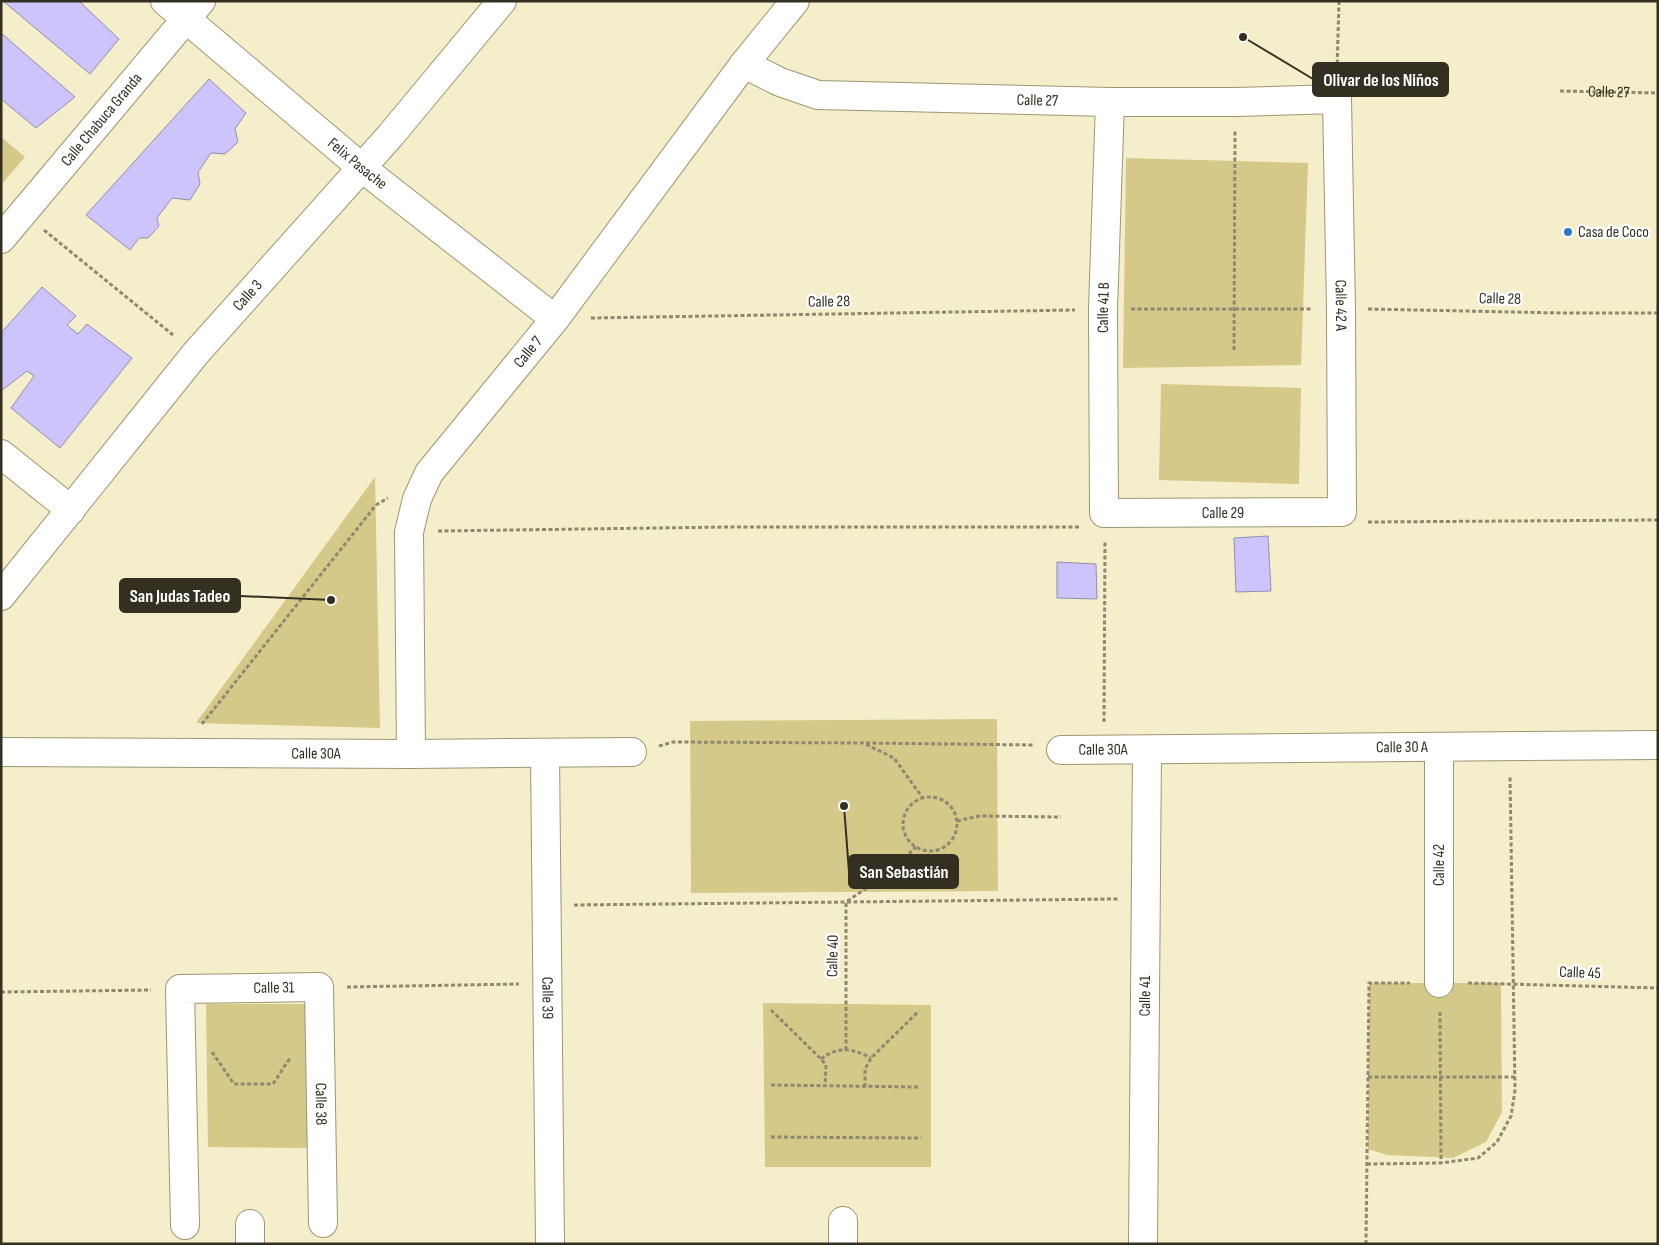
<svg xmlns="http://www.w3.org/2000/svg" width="1659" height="1245" font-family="'Sofia Sans Condensed',sans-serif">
<rect width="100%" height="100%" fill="#f4eeca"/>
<g fill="#d5c989">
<path d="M1,137L25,157L1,185Z"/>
<path d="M1126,158L1308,163L1301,365L1123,368Z"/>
<path d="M1161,384L1301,388L1299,484L1159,480Z"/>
<path d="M375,477L380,728L196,723Z"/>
<path d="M997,719L998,891L691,893L690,721Z"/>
<path d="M1369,983H1501L1502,1112L1486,1142L1453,1158L1387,1155L1368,1149Z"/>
<path d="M763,1003L931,1005V1167H765Z"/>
<path d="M206,1004H310L311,1148L208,1147Z"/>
</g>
<g fill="#cdc4fb" stroke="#938eae">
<path d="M3,1H79L119,39L90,74Z"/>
<path d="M1,33L75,97L36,128L1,99Z"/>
<path d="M209,79L246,113L235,129L238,142L225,154L211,153L198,172L200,184L190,200L172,198L157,218L159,226L148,238H139L130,250L86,215Z"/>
<path d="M42,287L76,316L67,325L78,334L87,324L132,358L60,448L11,408L34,376L27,371L1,391V333Z"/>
<path d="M1268,536L1271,591L1236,592L1234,538Z"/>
<path d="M1057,562L1096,564L1097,599L1057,598Z"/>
</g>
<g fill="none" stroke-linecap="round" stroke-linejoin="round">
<g stroke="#9c9674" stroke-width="30">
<g id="minor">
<path id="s2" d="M165,1L362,168L555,319"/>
<path id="s3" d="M744,64L780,82L818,95L1110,102H1236L1337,99L1341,309L1342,512L1104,513L1103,309L1110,102"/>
<path id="s4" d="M1,239L201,1"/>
<path d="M1,454L71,510"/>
<path id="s5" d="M1,596L196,353L390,136L502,1"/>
<path d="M1439,747V983"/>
<path id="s6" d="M1061,750L1658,745"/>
<path id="s7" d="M1,752L411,754L632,752"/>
<path id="s8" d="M545,753L550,1244"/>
<path id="s9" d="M411,754L409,532L417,499L429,473L555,319L744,64L795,1"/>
<path d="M843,1221V1244"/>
<path d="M250,1224V1244"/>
<path id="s10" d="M185,1225L180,989L319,987L323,1223"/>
<path id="s11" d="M1143,1244L1147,750"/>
</g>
</g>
<g stroke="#8e8971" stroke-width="3" stroke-dasharray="4 2.5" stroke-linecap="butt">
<path d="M1337,70L1339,1"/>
<path id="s1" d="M1560,91L1658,93"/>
<path d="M44,230L173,335"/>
<path d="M1131,309H1312"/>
<path d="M1368,309L1561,313H1658"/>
<path d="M591,318L1075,310"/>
<path d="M1234,350L1235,130"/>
<path d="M1368,522L1658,520"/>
<path d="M438,531L729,527H1079"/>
<path d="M1104,722L1105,541"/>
<path d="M202,724L376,505L388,498"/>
<path d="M866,743L1033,745"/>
<path d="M659,746L673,742L863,743L894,758L922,797"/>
<circle cx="930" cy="824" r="27"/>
<path d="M957,821L979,816L1061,817"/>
<path d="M574,905L1118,899"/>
<path d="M1468,983L1658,988"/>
<path d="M347,987L519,984"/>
<path d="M1,992L151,990"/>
<path d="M771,1010L821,1059L826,1065L825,1086"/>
<path d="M1440,1012L1441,1163"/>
<path d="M846,1050V902L890,872L916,847"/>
<path d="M212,1052L234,1084H273L290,1058"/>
<path d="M821,1059C838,1046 852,1048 871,1058"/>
<path d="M1368,1077H1515"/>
<path d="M771,1085L920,1087"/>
<path d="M865,1087V1069L871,1058L919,1011"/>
<path d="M771,1137L921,1138"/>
<path d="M1367,1164L1441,1163L1478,1158L1497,1142L1511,1116L1515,1090L1510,775"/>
<path d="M1366,1244L1369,983H1410"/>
</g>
<use href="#minor" stroke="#fff" stroke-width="28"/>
</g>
<circle fill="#2a7ac9" stroke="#fff" stroke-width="2" cx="1568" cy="232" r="5"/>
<g text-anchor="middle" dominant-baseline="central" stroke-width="4.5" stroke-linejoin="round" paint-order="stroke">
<g font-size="16" fill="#333022" stroke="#fff">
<text stroke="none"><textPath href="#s1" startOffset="49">Calle 27</textPath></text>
<text stroke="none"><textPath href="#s3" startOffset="300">Calle 27</textPath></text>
<text stroke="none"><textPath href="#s4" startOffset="156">Calle Chabuca Granda</textPath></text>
<text stroke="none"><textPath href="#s2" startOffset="252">Felix Pasache</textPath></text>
<text stroke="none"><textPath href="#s5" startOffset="389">Calle 3</textPath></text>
<text transform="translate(1500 299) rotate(1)">Calle 28</text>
<text transform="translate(829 302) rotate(-1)">Calle 28</text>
<text stroke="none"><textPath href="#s3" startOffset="806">Calle 42 A</textPath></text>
<text stroke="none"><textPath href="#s3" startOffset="1456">Calle 41 B</textPath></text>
<text stroke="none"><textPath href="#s9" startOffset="441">Calle 7</textPath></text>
<text x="1223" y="513">Calle 29</text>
<text stroke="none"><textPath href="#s6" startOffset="341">Calle 30 A</textPath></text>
<text stroke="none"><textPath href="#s6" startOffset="42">Calle 30A</textPath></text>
<text stroke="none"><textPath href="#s7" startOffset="315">Calle 30A</textPath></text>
<text transform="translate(1439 865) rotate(-90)">Calle 42</text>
<text transform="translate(833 956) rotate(-89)">Calle 40</text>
<text transform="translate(1580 973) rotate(2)">Calle 45</text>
<text stroke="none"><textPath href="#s10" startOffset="330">Calle 31</textPath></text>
<text stroke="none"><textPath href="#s11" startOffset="248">Calle 41</textPath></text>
<text stroke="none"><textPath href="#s8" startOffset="245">Calle 39</textPath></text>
<text stroke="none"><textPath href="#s10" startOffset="492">Calle 38</textPath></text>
</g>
<g font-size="16" fill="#333022" stroke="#fff" text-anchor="start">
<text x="1578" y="232">Casa de Coco</text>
</g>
</g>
<path fill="none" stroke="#333022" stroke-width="2" d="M1243 37L1313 79M331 600L240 596M844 806L849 872"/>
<g fill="#333022" stroke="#fff" stroke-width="2">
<circle cx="1243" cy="37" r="5"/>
<circle cx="331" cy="600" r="5"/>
<circle cx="844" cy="806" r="5"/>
</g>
<g fill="#333022" stroke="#333022" stroke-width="2">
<rect x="1313" y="63" width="135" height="33" rx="5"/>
<rect x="120" y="579" width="120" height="33" rx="5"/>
<rect x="849" y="855" width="109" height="33" rx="5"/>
</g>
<g font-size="18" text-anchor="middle" font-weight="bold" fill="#fff">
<text x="1381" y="86">Olivar de los Niños</text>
<text x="180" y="602">San Judas Tadeo</text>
<text x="904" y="878">San Sebastián</text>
</g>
<rect width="1659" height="1245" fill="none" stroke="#333022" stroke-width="5"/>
</svg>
